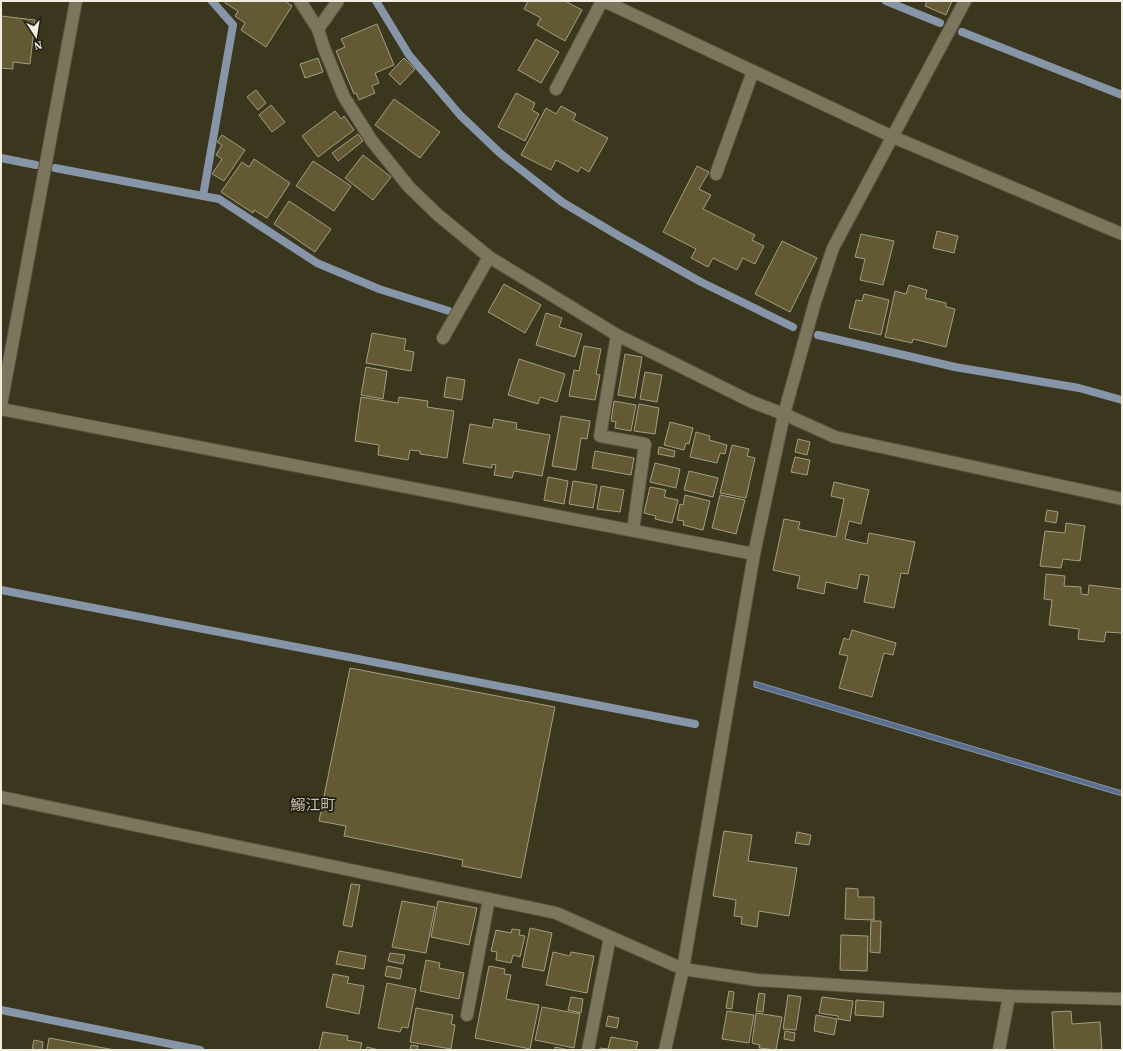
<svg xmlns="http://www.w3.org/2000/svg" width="1123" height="1051" font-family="'Source Serif 4','Noto Sans JP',serif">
<rect width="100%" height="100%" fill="#3b361e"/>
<path fill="#5a6f90" stroke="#8795a8" d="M754,681L1122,791V796L754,687Z"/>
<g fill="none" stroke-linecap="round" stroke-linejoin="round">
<g stroke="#8795a8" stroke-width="8">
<path d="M376,1L409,55L460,115L501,154L562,202L619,236L701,282L793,327"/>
<path d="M886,1L940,23"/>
<path d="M962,32L1122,95"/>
<path d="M1,158L36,165"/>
<path d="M55,168L219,199L317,263L379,289L449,311"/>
<path d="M203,196L233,25L212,1"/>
<path d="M818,335L955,367L1079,388L1122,400"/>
<path d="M1,590L695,724"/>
<path d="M1,1010L200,1050"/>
</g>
</g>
<g fill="#635a33" stroke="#a39d82">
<path d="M226,1H285L292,6L266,47L241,30L245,23L235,16L238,11L225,3Z"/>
<path d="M528,1H565L582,10L565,41L537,25L541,18L524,9Z"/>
<path d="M927,1H952L946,15L925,6Z"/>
<path d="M1,16L35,20L30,64L13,62V69L1,68Z"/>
<path d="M377,24L394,65L375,73L379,83L372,86L375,93L359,100L356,93L354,94L336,51L345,47L341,39Z"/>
<path d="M536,39L559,52L541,83L518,70Z"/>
<path d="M318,58L323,72L305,78L300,64Z"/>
<path d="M404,58L415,69L400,85L389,74Z"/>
<path d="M256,90L266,103L258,110L247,97Z"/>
<path d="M516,93L535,103L532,110L539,114L525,141L498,127Z"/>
<path d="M394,99L440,132L420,158L375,125Z"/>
<path d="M271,105L285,122L272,132L259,115Z"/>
<path d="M561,106L576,114L573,120L608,138L589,172L581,167L578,172L556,160L551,170L521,155L546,108L556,114Z"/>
<path d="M335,111L341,119L344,116L354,130L318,157L302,136Z"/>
<path d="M358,134L363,141L338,161L332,153Z"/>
<path d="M222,135L245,150L224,181L212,174L222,159L216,155L222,145L217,142Z"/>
<path d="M363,155L391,177L373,200L345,178Z"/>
<path d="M254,159L290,183L267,218L254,210L253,213L221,192L242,162L249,167Z"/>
<path d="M313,161L351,186L334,211L296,186Z"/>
<path d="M697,166L709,172L699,189L711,195L703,209L755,235L752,240L764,246L755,264L743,258L737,270L713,258L708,267L691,258L696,249L663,232Z"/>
<path d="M289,201L331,229L315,252L274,224Z"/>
<path d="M937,231L958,236L954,253L933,248Z"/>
<path d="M861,234L894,241L883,285L860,280L865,259L855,257Z"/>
<path d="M782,241L817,258L790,312L755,294Z"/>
<path d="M504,284L541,305L525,333L488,312Z"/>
<path d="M909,285L927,290L925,298L946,303V307L955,309L946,347L913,339L912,343L885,337L895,291L906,294Z"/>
<path d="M864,294L889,300L881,335L849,328L856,300L862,301Z"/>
<path d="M546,313L562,318L559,327L582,334L575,357L536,345Z"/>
<path d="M372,333L406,339L404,350L414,352L411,371L366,363Z"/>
<path d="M584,346L601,349L596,374L600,375L595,400L569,396L574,370L579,371Z"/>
<path d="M625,354L642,357L635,398L618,395Z"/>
<path d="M519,359L565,374L557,402L540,397L538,404L508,395Z"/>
<path d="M366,367L387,371L383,399L361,395Z"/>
<path d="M645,372L662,375L657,402L640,399Z"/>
<path d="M447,377L465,380L462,400L444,397Z"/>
<path d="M361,397L398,403L399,397L428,401L427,407L454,411L447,458L420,454V451L410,450L408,460L378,455L379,445L355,441Z"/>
<path d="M614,401L636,405L631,431L615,428L616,422L611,421Z"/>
<path d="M639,404L659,408L655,434L634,431Z"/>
<path d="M561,416L590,421L587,439L581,438L576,470L552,466Z"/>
<path d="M494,419L517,423L516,429L550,435L542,476L514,471L512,478L494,475L496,465L492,464V468L463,463L470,424L492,428Z"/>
<path d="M670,422L693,428L689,444L686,443L684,450L664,445Z"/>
<path d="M696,432L710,436L709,440L727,445L725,454L720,453L717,463L690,457Z"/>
<path d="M798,439L810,442L807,455L795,452Z"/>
<path d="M732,445L749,449L747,456L755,458L746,498L720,493Z"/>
<path d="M659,447L675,451L674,457L658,454Z"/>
<path d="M595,451L634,458L631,475L592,468Z"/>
<path d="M795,457L810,460L807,475L791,472Z"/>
<path d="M655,463L680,469L676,488L650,482Z"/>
<path d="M689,471L718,478L713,497L684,490Z"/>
<path d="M548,477L568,481L564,504L544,500Z"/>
<path d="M573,481L597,485L593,508L569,504Z"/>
<path d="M834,482L869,490L861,524L849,521L845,539L867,544L869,533L915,542L908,574L901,573L894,608L864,602L869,576L860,574L857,589L826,582L824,594L797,588L800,576L773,570L784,519L800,522L798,529L836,537L844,499L831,496Z"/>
<path d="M601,486L624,490L620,512L597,509Z"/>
<path d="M650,487L666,490L664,497L678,500L672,523L655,519L656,516L644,513Z"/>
<path d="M685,495L710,501L703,530L683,525L684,521L677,520L680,504L683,505Z"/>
<path d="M720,495L745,500L736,534L712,528Z"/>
<path d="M1047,510L1058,512L1056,523L1045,521Z"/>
<path d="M1066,523L1085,526L1080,561L1063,559L1061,568L1040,566L1045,531L1065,533Z"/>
<path d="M1046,574L1065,576L1064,586L1081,587V594L1088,595L1089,585L1122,589V633L1106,632L1104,642L1078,639L1079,629L1049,625L1052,600L1044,599Z"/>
<path d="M852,630L896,643L893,655L884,653L872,697L839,688L848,656L839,654L844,638L849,640Z"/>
<path d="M350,668L555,707L521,878L462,866L463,860L344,836L346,826L319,821Z"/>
<path d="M724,831L752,835L748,861L797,868L789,916L759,911L757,927L741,924L742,917L734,916L736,900L713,896Z"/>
<path d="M797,832L811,835L809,845L795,843Z"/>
<path d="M351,884L360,885L352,927L343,925Z"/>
<path d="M846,888L858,889V897H874V920L845,919Z"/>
<path d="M402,901L435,907L426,953L392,947Z"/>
<path d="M438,901L477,908L469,945L431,937Z"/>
<path d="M871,921H881L880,953L870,952Z"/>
<path d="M530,928L552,933L544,971L522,967Z"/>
<path d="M512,929L520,930L519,935L525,936L520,957L513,955L511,963L496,960L497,952L491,951L496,930L511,933Z"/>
<path d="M841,935L868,936L867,971L840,970Z"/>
<path d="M339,951L366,956L364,969L336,964Z"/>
<path d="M553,952L570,956L571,952L594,956L587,993L546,985Z"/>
<path d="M390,953L405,955L403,964L388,961Z"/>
<path d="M426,960L440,963L439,968L464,973L459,999L420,991Z"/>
<path d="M387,966L402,969L400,979L385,976Z"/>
<path d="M489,966L505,969L504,974L511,975L506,999L539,1005L530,1049L475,1038Z"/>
<path d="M333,974L349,977L347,983L364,986L359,1014L326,1007Z"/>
<path d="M387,983L416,989L408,1028L402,1027L400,1032L378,1028Z"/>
<path d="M729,991L734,992L732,1009L726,1008Z"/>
<path d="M759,993L765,994L763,1012L756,1011Z"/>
<path d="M788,995L801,997L796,1030L783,1029Z"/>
<path d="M571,997L583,999L581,1013L568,1010Z"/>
<path d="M822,997L853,1001L850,1021L838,1019V1016L819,1013Z"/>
<path d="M856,1000L884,1002L883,1017L855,1015Z"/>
<path d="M542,1007L580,1014L574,1048L535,1040Z"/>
<path d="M416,1008L453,1015L451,1024L455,1025L451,1049L410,1042Z"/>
<path d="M727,1011L754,1015L749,1043L722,1039Z"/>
<path d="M1071,1011L1072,1024L1100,1022L1102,1050H1054L1052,1012Z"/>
<path d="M756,1013L782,1017L776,1050L759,1048L760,1045L752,1043Z"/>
<path d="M816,1015L837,1019L834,1035L814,1031Z"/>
<path d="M608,1016L619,1018L617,1028L606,1026Z"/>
<path d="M785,1031L795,1033L794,1041L784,1039Z"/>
<path d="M323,1032L348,1036L347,1040L362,1043L360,1050H319Z"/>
<path d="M611,1037L638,1042L636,1050H600V1048L608,1049Z"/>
<path d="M49,1038L115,1050H47Z"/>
<path d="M34,1040L43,1042L42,1050H32Z"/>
<path d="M411,1045L418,1046L417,1050H410Z"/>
<path d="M367,1047L379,1050H366Z"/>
<path d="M555,1047L569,1050H555Z"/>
</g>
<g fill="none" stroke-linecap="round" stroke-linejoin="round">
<g stroke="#58533f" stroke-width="14">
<g id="minor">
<path d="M300,1L318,29"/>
<path d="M338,1L318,29L324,48L344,97L372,141L409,187L438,215L489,257L617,335L752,402L784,414L835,437L1122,499"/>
<path d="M604,1L893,137L1122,234"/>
<path d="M556,89L602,1"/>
<path d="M716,174L753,71"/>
<path d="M617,335L600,436L645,444L633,530"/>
<path d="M443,338L489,257"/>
<path d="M1,405L76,1"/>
<path d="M1,409L754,554"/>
<path d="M1,797L556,913L683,969L757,980L1009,996L1122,999"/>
<path d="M467,1015L489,899"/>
<path d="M588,1050L610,937"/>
<path d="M665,1050L683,969L754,554L784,414L815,302L833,248L965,1"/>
<path d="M999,1050L1009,996"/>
</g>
</g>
<use href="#minor" stroke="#7c765c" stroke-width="12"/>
</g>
<g text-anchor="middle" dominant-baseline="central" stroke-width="3.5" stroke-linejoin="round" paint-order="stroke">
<g font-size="15" fill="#c7c1a5" stroke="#201d13">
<text x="313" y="804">鰯江町</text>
</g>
</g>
<rect width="1123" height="1051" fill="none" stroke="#f1eee0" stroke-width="4"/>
<g transform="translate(36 36) rotate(168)" stroke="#201d13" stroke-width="3" paint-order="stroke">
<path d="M0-3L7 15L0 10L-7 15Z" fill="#f1eee0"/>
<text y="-6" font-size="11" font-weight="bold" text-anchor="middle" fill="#f1eee0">N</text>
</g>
</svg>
